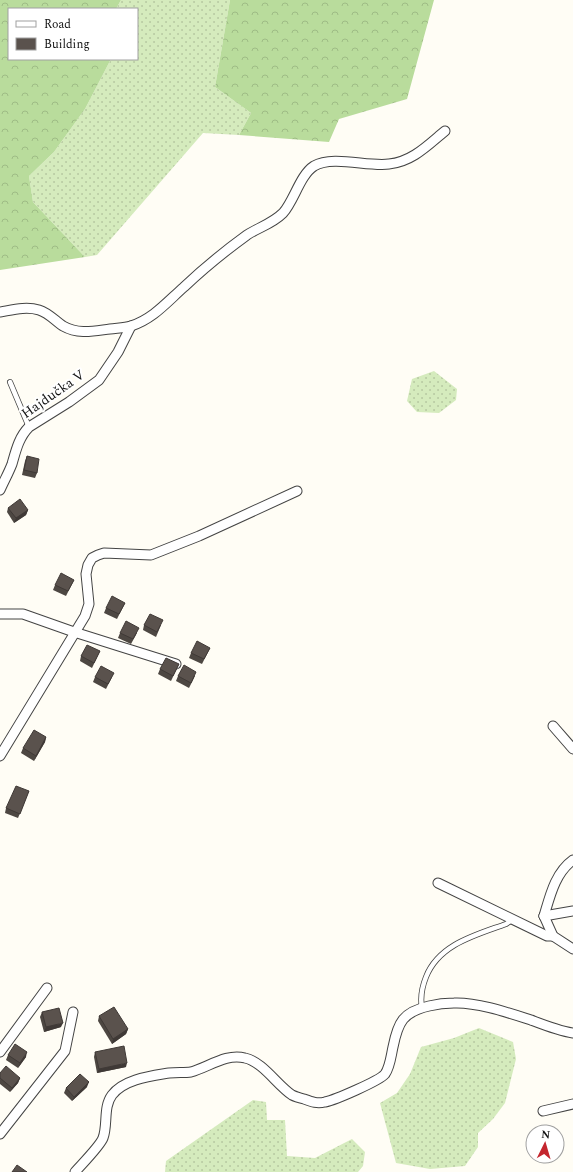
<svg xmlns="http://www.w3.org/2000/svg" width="573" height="1172" font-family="Spectral,serif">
<defs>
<pattern id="grass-dots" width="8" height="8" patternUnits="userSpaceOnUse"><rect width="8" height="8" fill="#d5ebbd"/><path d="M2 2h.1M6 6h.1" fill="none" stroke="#b6c8a1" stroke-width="1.8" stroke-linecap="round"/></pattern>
<pattern id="forest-crowns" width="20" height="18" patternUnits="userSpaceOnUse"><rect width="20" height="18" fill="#b9dc9c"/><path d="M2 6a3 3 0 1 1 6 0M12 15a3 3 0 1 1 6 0" fill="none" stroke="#9ebc85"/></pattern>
</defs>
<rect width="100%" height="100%" fill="#fffdf5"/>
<g fill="url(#grass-dots)">
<path d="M121,0H230L215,87L251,113L239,135L203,133L97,255L85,257L33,202L29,176L54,152L85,109L111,59H137V9H116Z"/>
<path d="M434,371L457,389L456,400L439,413L417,412L407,401L412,379Z"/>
<path d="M479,1028L513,1042L516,1059L505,1103L493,1119L478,1133V1147L465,1166L430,1169L396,1163L380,1103L397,1093L410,1074L421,1047L454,1038Z"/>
<path d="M253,1100L266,1102L267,1120H285L287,1156L315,1158L352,1139L365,1152L363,1166L358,1172H165L166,1161Z"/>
</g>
<g fill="url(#forest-crowns)">
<path d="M0,0H121L116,9H9V59H111L85,109L54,152L29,176L33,202L85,257L0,270Z"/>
<path d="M230,0H434L407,99L339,119L329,142L239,135L251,113L215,87Z"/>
</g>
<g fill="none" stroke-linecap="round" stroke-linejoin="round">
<g stroke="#444" stroke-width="6">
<g id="service">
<path d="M10,382L29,427"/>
<path d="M422,1008C420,997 422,987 426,977C439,944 476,935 506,924L512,920"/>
</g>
</g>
<g stroke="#444" stroke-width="11">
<g id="minor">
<path d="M0,312C12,310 26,306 39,310C49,313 55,321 63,326C79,335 94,331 110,329C117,328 125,328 131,326C153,319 167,302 184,287C204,268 225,251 247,235C259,227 272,224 283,213C294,201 300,175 314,166C333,155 368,167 389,164C412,162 428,145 445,131"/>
<path d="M0,490C4,481 9,472 12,464C16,450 19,437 29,427L69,402L99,380L118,352L131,326"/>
<path d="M0,614H23L74,632L176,664"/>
<path d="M553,726L573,749"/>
<path d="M0,756L85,616L89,604L86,574L88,565L92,558L98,555L104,553L151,555L199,536L297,491"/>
<path d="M438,883L547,936H553"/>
<path d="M544,916C550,896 555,873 573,860"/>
<path d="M544,916L553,936L573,949"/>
<path d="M544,916L573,911"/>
<path d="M0,1052L47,988"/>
<path d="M543,1111L573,1104"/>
<path d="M0,1134L65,1051L73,1012"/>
<path d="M75,1172C81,1165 100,1146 103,1138C108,1125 103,1107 112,1095C124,1079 151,1076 169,1073C177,1072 184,1073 191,1072C209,1067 226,1053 245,1058C263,1062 277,1085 292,1095C296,1097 300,1098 304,1099C312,1102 317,1104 325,1102C335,1100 379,1081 385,1074C390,1067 391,1056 393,1047C398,1022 403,1012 429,1006C437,1004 446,1003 454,1003C477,1002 509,1013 531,1020C544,1025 559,1031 573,1033"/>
</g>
</g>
<use href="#service" stroke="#fff" stroke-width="4.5"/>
<use href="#minor" stroke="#fff" stroke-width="9"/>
</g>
<g fill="#4d4742">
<path d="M27,456L37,473L35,478L22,475L25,461Z"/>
<path d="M8,508L28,510L26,515L14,523L7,512Z"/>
<path d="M74,580L66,596L53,590L55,585Z"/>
<path d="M125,603L117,619L104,613L106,608Z"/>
<path d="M144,625H161L156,637L143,630Z"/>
<path d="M120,633H137L131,644L118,638Z"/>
<path d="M210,648L202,664L189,658L191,653Z"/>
<path d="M100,651L92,668L80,661L81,656Z"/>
<path d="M179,664L171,681L158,674L160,669Z"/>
<path d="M178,676H195L189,688L176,681Z"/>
<path d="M95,677H112L106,689L93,682Z"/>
<path d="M46,737L45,742L34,761L21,753L23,748Z"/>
<path d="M29,791L18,818L5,813L6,808Z"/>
<path d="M42,1012L61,1027L44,1032L40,1017Z"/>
<path d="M99,1016L128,1029L126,1034L112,1044L98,1021Z"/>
<path d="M95,1052L126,1067L97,1073L94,1057Z"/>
<path d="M8,1055L26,1057L18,1068L6,1060Z"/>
<path d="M0,1073L20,1078L18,1083L10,1092L0,1084Z"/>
<path d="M87,1087L72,1101L64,1093L66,1088Z"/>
</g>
<g fill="#3f3936">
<path d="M28,510L26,515L14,523L16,518Z"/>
<path d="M46,737L45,742L34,761L36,756Z"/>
<path d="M63,1023L61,1027L44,1032L46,1027Z"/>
<path d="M128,1029L126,1034L112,1044L113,1039Z"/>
<path d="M27,1052L26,1057L18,1068L20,1063Z"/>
<path d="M127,1063L126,1067L97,1073L99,1069Z"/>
<path d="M20,1078L18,1083L10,1092L12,1088Z"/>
<path d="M89,1082L87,1087L72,1101L74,1097Z"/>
</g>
<g fill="#5a524d" stroke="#3f3936">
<path d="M27,456L39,459L37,473L24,470Z"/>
<path d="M20,499L28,510L16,518L8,508Z"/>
<path d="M61,573L74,580L68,591L55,585Z"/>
<path d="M112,596L125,603L119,614L106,608Z"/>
<path d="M150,614L163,620L157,632L144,625Z"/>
<path d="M126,621L139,628L133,639L120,633Z"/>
<path d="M197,641L210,648L204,659L191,653Z"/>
<path d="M87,645L100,651L94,663L81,656Z"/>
<path d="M166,658L179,664L173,676L160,669Z"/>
<path d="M184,665L196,672L191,683L178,676Z"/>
<path d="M101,666L114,673L108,684L95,677Z"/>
<path d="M34,730L46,737L36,756L23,748Z"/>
<path d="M16,786L29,791L20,814L6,808Z"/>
<path d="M114,1007L128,1029L113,1039L99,1016Z"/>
<path d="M59,1008L63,1023L46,1027L42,1012Z"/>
<path d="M15,1044L27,1052L20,1063L8,1055Z"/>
<path d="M124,1046L127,1063L99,1069L95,1052Z"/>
<path d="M6,1066L20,1078L12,1088L0,1078V1073Z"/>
<path d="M80,1074L89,1082L74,1097L66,1088Z"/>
<path d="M17,1165L27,1172H12Z"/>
</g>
<g text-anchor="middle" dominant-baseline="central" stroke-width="4" stroke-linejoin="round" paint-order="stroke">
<g font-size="14" fill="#111" stroke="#fff">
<text transform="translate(53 394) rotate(-35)">Hajdučka V</text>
</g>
</g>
<rect x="8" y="8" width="130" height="52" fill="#ffffff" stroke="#a0a0a0"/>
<rect x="16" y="21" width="20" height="6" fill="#ffffff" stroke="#a0a0a0"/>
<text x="44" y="28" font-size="12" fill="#111111">Road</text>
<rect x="16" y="38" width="20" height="12" fill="#5a524d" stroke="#a0a0a0"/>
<text x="44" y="48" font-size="12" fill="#111111">Building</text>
<g transform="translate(545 1144) rotate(5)"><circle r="19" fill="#ffffff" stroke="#a0a0a0"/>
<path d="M0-3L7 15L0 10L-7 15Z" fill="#c4262e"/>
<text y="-6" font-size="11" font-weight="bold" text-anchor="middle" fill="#111111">N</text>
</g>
</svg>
